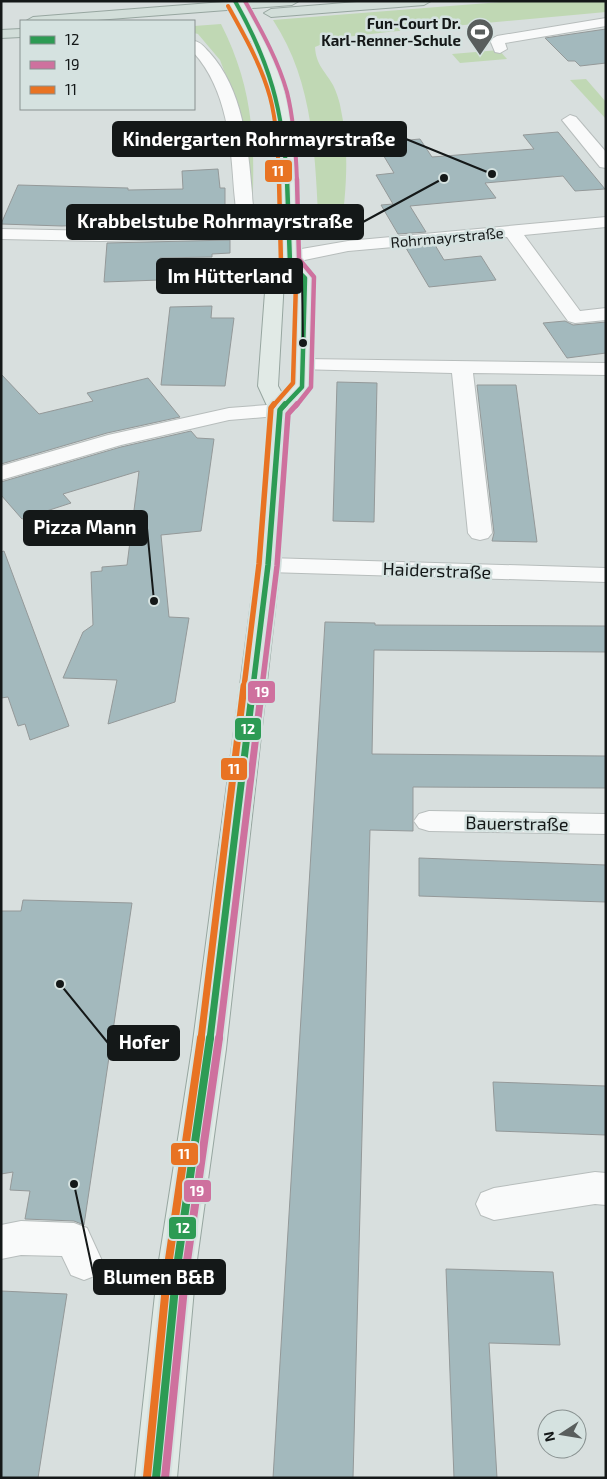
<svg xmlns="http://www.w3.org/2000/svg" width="607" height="1479" font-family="'Exo 2',sans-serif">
<rect width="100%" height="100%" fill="#d8dfde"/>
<g fill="#c0d8b4">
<path d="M513,1H606V12L388,32L337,38L315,47C316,65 325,71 333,85C336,91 340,102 341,110C350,151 346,196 340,237L322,236L319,232C315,159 315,84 273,20Z"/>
<path d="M221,24C256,93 255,149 252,224L231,89L220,60L198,34L194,33V26Z"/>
<path d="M499,50L507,59L460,63L452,54Z"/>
<path d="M586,79L606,102V119L570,80Z"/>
</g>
<g fill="#a3b9bd" stroke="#949999">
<path d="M606,29V63L580,66L575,61H568L545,38Z"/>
<path d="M558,132L605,189L575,191L563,176L485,183L496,198L410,206L426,232L398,234L381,205L393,204L376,175L394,173L376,143L420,139L432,157L534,149L523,135Z"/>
<path d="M218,169L220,188H225V217H229V226L108,229L109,224L62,226L1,224L18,185L128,188V190L183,189L182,171Z"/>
<path d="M230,240V253L212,254V257L160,258V280L104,282L107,243Z"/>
<path d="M435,245L444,260L481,256L496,280L429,287L406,248Z"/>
<path d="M212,306L211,318H234L225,386L161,385L170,307Z"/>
<path d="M565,321L573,325L606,322V353L567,358L543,323Z"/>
<path d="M1,374L39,414L93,401L87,393L148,378L180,417L107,433L1,464Z"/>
<path d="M337,382L377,383L374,522L333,521Z"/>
<path d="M477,385H516L537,542L492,541L494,533Z"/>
<path d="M191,431L197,438L214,439L201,531L161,535L169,617L189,618L175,702L108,724L117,680L63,678L83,632L93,625L91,572L102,571V567L127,565L139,471L63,494L71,503L22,519L1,495V482L121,447Z"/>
<path d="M4,551L69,726L30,740L25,724L18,726L8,697L1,698V552Z"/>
<path d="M325,622L375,623V625L606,626V652L374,650L372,754L606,756V788L413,787V831L370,830L353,1478H273Z"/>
<path d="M419,858L606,865V902L419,896Z"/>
<path d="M23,900L132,903L84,1225L74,1221L25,1219L30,1191L10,1190L13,1172L1,1174V911H21Z"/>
<path d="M493,1082L606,1086V1135L496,1131Z"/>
<path d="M446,1269L553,1272L560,1345L489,1343L497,1478H454Z"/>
<path d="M1,1291L67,1294L38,1478H1Z"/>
</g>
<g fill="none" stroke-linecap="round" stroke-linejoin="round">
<g stroke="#b7bdbc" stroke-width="2">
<g id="minor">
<path d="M606,18V26L505,43L507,49L500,53L495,52L490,40L497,36Z"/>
<path d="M194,41C201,42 204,47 209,52C243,89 248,145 252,193C252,204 256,217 252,227L295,228L298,232L295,236L101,241L1,239V229L101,231L234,228C238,217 235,202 234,190C231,143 227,90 194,53Z"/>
<path d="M570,115L576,117L606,152V168L600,167L562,120Z"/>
<path d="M606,217V227L524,235L580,311L606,308V320L575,323L568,321L507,237L348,251L290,263L283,261L281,257L283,253L290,251L348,241Z"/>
<path d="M303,359L606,363V375L473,373L492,533L488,538L480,540L472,538L468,533L452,373L296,369L293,365L296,361Z"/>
<path d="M280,404L288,405L291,410L288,415L229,420L121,445L1,480V466L108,435L229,408Z"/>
<path d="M268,558L606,568V582L268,572L259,570L256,565L259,560Z"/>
<path d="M429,811L606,814V834L429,831L419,828L414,821L419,814Z"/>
<path d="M595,1172L606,1173V1205L595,1204L494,1220L481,1215L476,1204L481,1193L494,1188Z"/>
<path d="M21,1221L74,1223L87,1228L103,1263L97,1275L84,1280L71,1275L62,1256L21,1255L1,1259V1225Z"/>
</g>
</g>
<g stroke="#97a6a0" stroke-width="2">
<path id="major" d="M255,31C264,33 266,44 270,51C301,120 296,188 299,262L314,278L312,387L291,411L280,565L226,1049L196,1267L177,1478H135L158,1267L192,1049L256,565L269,410L258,386L266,279L281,262L279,157L275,115L266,80L248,35ZM290,274L296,279L292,386L283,395L278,386L284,280Z"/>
</g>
<g stroke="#97a6a0" stroke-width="2">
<g id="highway">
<path d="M236,1H299L292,5L84,21H26L33,17Z"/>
<path d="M369,1H431L424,5L271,17L264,13L271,9Z"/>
<path d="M21,29V37L1,38V30Z"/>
</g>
</g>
<use href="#minor" fill="#f9fafa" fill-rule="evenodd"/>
<use href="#major" fill="#e1eae6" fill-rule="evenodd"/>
<use href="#highway" fill="#d2ded9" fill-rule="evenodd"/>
<g stroke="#97a6a0" stroke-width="16" stroke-linecap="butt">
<path id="major-bridge" d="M235,1L255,35"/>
</g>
<use href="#major-bridge" stroke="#e1eae6" stroke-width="15"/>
<g stroke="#d5e2e0" stroke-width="5.5">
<path id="bus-1-far4" d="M235,1C270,63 283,110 287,181"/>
</g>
<g stroke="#d5e2e0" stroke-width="7">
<path id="bus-1-far3" d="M284,406L302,387L305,278L290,263L287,179"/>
</g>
<g stroke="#d5e2e0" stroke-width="9">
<path id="bus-1-far2" d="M253,687L268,565L280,410L285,404"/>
</g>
<g stroke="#d5e2e0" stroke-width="11">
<path id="bus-1-far1" d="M210,1039L253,686"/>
</g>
<g stroke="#d5e2e0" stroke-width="12">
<path id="bus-1" d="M156,1478L177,1267L210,1038"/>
</g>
<g stroke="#d5e2e0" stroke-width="5.5">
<path id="bus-2-far4" d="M245,1C261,30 278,60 287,92C294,120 296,152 297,181"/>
</g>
<g stroke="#d5e2e0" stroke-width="7">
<path id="bus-2-far3" d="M296,406L311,387L314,277L299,259L297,179"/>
</g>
<g stroke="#d5e2e0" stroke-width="9">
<path id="bus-2-far2" d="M262,687L277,566L288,414L297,404"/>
</g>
<g stroke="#d5e2e0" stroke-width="11">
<path id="bus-2-far1" d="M219,1039L262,686"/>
</g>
<g stroke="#d5e2e0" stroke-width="12">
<path id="bus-2" d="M165,1478L186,1268L219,1038"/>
</g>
<g stroke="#d5e2e0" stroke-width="5.5">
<path id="bus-3-far4" d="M228,6C244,35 261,64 270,97C277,123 278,154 279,181"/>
</g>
<g stroke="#d5e2e0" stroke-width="7">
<path id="bus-3-far3" d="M273,406L293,383L296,282L281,264L279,179"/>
</g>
<g stroke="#d5e2e0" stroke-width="9">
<path id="bus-3-far2" d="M244,687L259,564L271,408L274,404"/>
</g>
<g stroke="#d5e2e0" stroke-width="11">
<path id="bus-3-far1" d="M201,1039L244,686"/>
</g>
<g stroke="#d5e2e0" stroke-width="12">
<path id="bus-3" d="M147,1477L168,1266L201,1038"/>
</g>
<use href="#bus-1-far4" stroke="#2d9b54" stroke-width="4"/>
<use href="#bus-1-far3" stroke="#2d9b54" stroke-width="4.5"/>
<use href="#bus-1-far2" stroke="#2d9b54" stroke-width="5.5"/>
<use href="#bus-1-far1" stroke="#2d9b54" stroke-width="7"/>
<use href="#bus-1" stroke="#2d9b54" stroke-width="8"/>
<use href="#bus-2-far4" stroke="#ce719e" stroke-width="4"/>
<use href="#bus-2-far3" stroke="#ce719e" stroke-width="4.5"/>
<use href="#bus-2-far2" stroke="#ce719e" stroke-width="5.5"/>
<use href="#bus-2-far1" stroke="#ce719e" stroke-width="7"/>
<use href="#bus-2" stroke="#ce719e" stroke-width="8"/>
<use href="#bus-3-far4" stroke="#e87323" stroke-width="4"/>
<use href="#bus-3-far3" stroke="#e87323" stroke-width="4.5"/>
<use href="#bus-3-far2" stroke="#e87323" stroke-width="5.5"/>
<use href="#bus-3-far1" stroke="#e87323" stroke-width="7"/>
<use href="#bus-3" stroke="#e87323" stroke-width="8"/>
</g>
<defs>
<g id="stadium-pin" transform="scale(1.4375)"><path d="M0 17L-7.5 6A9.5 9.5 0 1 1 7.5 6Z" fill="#595e5d" stroke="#d5e2e0"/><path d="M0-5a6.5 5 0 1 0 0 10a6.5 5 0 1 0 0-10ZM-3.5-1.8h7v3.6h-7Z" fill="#fff"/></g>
</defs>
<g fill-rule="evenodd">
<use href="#stadium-pin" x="480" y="32"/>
</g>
<g text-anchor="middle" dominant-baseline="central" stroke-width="5" stroke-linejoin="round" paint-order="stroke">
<g font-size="15" font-weight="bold" fill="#141818" stroke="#d5e2e0" text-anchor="end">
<text x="461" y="23">Fun-Court Dr.<tspan x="461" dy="17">Karl-Renner-Schule</tspan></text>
</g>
<g font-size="15" fill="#141818" stroke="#d5e2e0">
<text transform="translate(447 237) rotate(-5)">Rohrmayrstraße</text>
</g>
<g font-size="18" fill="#141818" stroke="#d5e2e0">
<text transform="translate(437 570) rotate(2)">Haiderstraße</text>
<text transform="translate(517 823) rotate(1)">Bauerstraße</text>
</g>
</g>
<path fill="none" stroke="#141818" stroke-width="2" d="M492 174L406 139M444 178L363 222M303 343L302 276M154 601L147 528M60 984L108 1043M74 1184L94 1277"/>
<g fill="#141818" stroke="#d5e2e0" stroke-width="2">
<circle cx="492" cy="174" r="5"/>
<circle cx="444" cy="178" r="5"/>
<circle cx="303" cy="343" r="5"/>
<circle cx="154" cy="601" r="5"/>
<circle cx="60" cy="984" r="5"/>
<circle cx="74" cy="1184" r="5"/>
</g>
<g fill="#141818" stroke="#141818" stroke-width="2">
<rect x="113" y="122" width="293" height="34" rx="5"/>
<rect x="67" y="205" width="296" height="34" rx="5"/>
<rect x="157" y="259" width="145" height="34" rx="5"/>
<rect x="24" y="511" width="123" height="34" rx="5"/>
<rect x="108" y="1026" width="71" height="34" rx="5"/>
<rect x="94" y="1260" width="131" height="34" rx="5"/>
</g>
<g font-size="19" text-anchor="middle" font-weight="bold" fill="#fff">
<text x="259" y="146">Kindergarten Rohrmayrstraße</text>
<text x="215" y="228">Krabbelstube Rohrmayrstraße</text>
<text x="230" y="283">Im Hütterland</text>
<text x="85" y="534">Pizza Mann</text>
<text x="144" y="1049">Hofer</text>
<text x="159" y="1284">Blumen B&amp;B</text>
</g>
<g stroke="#d5e2e0" stroke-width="2">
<rect x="264" y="159" width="29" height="24" rx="5" fill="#e87323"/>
<rect x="247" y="680" width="29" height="24" rx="5" fill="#ce719e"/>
<rect x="234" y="717" width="28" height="24" rx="5" fill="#2d9b54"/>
<rect x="220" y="757" width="28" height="24" rx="5" fill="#e87323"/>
<rect x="170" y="1142" width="29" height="24" rx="5" fill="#e87323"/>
<rect x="183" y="1179" width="29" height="24" rx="5" fill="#ce719e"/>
<rect x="168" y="1216" width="29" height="24" rx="5" fill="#2d9b54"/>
</g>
<g font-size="14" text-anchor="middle" font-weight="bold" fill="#fff">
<text x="278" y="176">11</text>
<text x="262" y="697">19</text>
<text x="248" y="734">12</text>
<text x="234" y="774">11</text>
<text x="184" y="1159">11</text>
<text x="197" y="1196">19</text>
<text x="183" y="1233">12</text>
</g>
<rect width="607" height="1479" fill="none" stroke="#141818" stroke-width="5"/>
<rect x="20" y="20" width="175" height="90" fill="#d5e2e0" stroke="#889190"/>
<rect x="30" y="36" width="25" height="8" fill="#2d9b54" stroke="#889190"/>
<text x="65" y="45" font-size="15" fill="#141818">12</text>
<rect x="30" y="61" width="25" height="8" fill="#ce719e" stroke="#889190"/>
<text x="65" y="70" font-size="15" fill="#141818">19</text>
<rect x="30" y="86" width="25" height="8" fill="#e87323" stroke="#889190"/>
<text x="65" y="95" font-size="15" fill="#141818">11</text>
<g transform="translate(562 1434) rotate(258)"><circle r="24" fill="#d5e2e0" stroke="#889190"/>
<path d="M0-4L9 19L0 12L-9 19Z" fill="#595e5d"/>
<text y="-8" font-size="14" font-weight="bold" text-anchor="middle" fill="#141818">N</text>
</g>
</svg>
